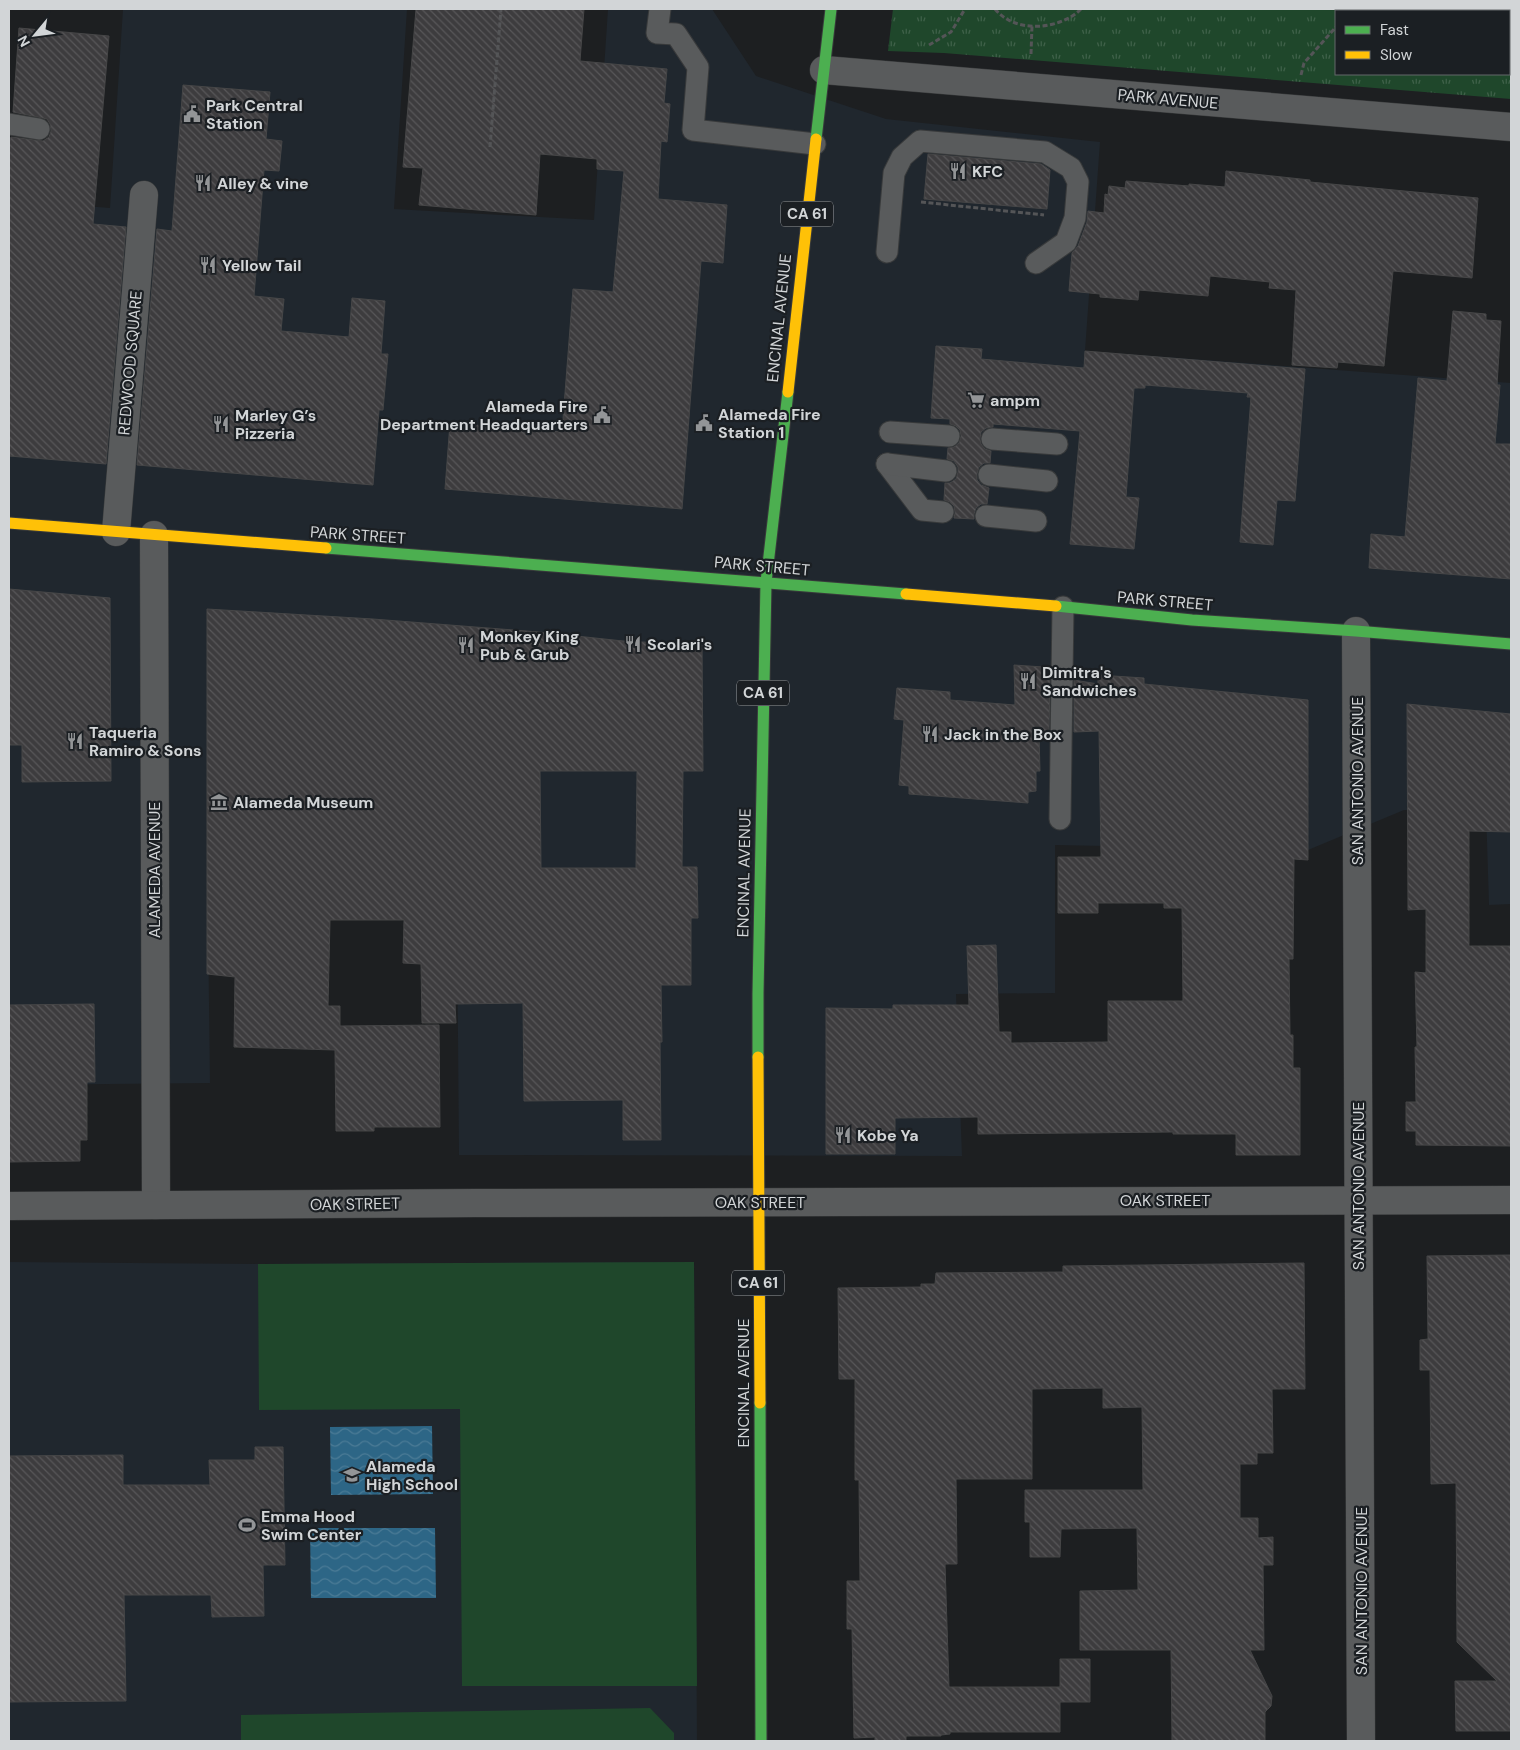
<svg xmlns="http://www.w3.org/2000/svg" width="1520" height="1750" font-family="'DM Sans',sans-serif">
<defs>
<pattern id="park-tufts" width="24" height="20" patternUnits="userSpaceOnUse" patternTransform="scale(1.25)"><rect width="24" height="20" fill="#1f472b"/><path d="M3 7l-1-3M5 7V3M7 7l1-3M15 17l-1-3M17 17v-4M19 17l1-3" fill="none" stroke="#3f6149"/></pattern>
<pattern id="water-waves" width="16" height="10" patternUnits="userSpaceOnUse" patternTransform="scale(1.25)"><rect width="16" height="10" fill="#2d6686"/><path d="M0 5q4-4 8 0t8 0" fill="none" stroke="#4b7b96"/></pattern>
<pattern id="building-back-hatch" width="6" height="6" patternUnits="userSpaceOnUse" patternTransform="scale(1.25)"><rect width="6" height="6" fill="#3d3c3e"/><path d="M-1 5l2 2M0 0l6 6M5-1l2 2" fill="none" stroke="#585759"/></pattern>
</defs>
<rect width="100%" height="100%" fill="#1d1f21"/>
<g fill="#20272e">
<path d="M123,9H407L394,209L594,220L608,9H712L756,76L886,119L1100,142L1085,351L1511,383V904L1489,905L1486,810H1404L1308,850L1055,845V993L956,994L962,1156L459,1155L457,920H208L210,1083L9,1085V200L110,208Z"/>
<path d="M9,1262L258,1264L694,1262L697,1741H9Z"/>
</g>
<g fill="#1f472b">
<path d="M694,1262L697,1686H462L460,1409L259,1410L258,1264Z"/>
<path d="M650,1708L674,1733V1741H241V1715Z"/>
</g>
<path fill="url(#park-tufts)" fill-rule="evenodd" d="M893,9H1511V99L944,53L888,51ZM1336,11H1509V74H1336Z"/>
<g fill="url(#water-waves)">
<path d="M432,1426L433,1494L331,1495L330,1427Z"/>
<path d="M310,1528H435L436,1598H311Z"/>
</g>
<g fill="url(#building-back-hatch)" stroke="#464647" fill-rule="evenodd">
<path d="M416,9H584L580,61L667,69L664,103L670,104L667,142L661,141L658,199L727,205L723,263L701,261L682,509L445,489L450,423L562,432L573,289L613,292L624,171L597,169V159L540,154L536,215L419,205L423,168L403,167Z"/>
<path d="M19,28L109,36L93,224L126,227L106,464L9,456V141H10L11,137L43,141L49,137L51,131L50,124L47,119L13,112Z"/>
<path d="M183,85L270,92L266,139L282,141L279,171L264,170L254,296L284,299L281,331L349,337L352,298L385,301L381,354H388L383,410H379L373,485L137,465L157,229L172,231Z"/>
<path d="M928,154L1041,164L1050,170L1047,209L924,199Z"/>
<path d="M1226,171L1310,180V182L1478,198L1472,278L1393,271L1384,366L1338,362L1337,368L1292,365L1296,290L1269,288L1270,282L1210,276L1208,296L1139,290L1138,300L1100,297V294L1069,291L1072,253L1078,246L1087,222L1088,211L1104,213L1105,194L1108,195L1109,186L1125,188L1126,181L1189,186V184L1225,187Z"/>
<path d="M1453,311L1486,314V320L1501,321L1497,385H1500L1495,444H1511V579L1369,568L1371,534L1405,537L1418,378L1447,381Z"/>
<path d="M936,346L982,349L981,359L1084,368L1085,351L1305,369L1295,501L1277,500L1273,545L1240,542L1251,397H1247L1248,393L1145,385V388H1134L1126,497L1139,498L1134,549L1070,544L1080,431L993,424V427L986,428L981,432L980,439L981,444L985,449L991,451L990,463H984L979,467L977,474V480L981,485L989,488L987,504H981L976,508L974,514V519L954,518L955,513L954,506L950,502L944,500L945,483H950L956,479L958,472V467L954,461L947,459L948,448L954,447L959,443L961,436L960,430L956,426L950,424V419L931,418Z"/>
<path d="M9,589L110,598L111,781L22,782V745H9Z"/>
<path d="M207,609L373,619L539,632L623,641L702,645L703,771H683L682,867H697L698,918H691V985H661L662,1042H660L661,1140H623V1100L524,1101L523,1003L455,1004L456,1023H422L421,964L403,963L404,920H330L328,1006H340V1026L439,1025L440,1127H374V1131H336L335,1050L234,1047L235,977L207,974ZM540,771H637L636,868H541Z"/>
<path d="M1014,665L1043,667L1044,675L1050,676L1049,734H1039L1040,771H1036V791L1028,792V803L909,794V786L899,785L904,720L894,719L897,688L950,692V700L1015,705Z"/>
<path d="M1098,675L1144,678V684L1308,700V860L1294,859L1293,959H1289L1290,1035H1293V1068H1300V1155H1236V1134H1173V1132L978,1134V1117L895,1118V1154H826V1008L893,1009V1005H969L967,946L996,945L999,1032H1011V1043L1108,1042V1001H1183L1182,908H1164V903H1098V913H1058V857H1101L1099,731L1074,732V680L1098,684Z"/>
<path d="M1407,704L1511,714V832L1469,831V946H1511V1146L1416,1145V1131H1406V1102H1416L1415,1047H1417L1415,972L1426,973V909L1408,910Z"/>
<path d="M94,1004L95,1082H87V1140H80V1161L9,1162V1005Z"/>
<path d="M1511,1255V1731H1456L1455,1681H1497L1457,1642L1456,1483L1431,1484L1430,1370H1420V1340L1428,1339L1427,1256Z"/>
<path d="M1304,1263L1305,1389H1272L1273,1453H1257V1464H1240V1518H1258V1538L1273,1537V1565H1263L1264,1650H1250L1272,1696L1271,1706L1265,1712V1741H1172L1171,1650H1080V1591L1138,1590L1137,1528L1061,1529L1060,1557H1030V1522H1025V1490H1143L1142,1407L1103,1408V1388L1032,1389V1479H956L957,1564H945L949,1687H1060V1659H1090V1702H1060V1732H950V1734L941,1735V1736H906V1741H875V1737L854,1738L852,1629H847V1581H860L859,1480H855V1379H839L838,1288L921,1287V1284H935L936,1273L1063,1272V1266Z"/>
<path d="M255,1447H283L285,1565H263L264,1616L212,1617L211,1595H124L126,1701L9,1702V1456L123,1455V1485H210L209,1460H255Z"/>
</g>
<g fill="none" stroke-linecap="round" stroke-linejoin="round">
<g stroke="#383a3b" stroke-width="23">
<g id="lane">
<path d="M660,9L657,33L676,34L698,67L693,130L815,144"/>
<path d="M9,124L39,129"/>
<path d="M887,252L894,173L902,157L920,141L1045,152L1071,168L1078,182L1075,218L1066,242L1036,263"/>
<path d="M890,432L949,436"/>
<path d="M992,439L1057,444"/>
<path d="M887,464L922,510L943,512"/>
<path d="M887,464L946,471"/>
<path d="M989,475L1047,481"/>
<path d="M986,516L1036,521"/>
<path d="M1060,819L1063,607"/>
</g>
</g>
<g stroke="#383a3b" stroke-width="29">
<g id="street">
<path d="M824,70L1511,127"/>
<path d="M116,532L144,195"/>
<path d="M154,535L156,1205"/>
<path d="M1356,631L1361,1741"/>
<path d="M9,1206L476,1203L1511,1200"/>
</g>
</g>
<g stroke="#383a3b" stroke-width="13">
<g id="fast">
<path d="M816,139L831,9"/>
<path d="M326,548L906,594"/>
<path d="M1056,606L1192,620L1356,631L1511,644"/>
<path d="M758,1057V994L766,582L788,392"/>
<path d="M760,1403L761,1741"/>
</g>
</g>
<g stroke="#383a3b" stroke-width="13">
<g id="slow">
<path d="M788,392L816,139"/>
<path d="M9,523L326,548"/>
<path d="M906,594L1056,606"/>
<path d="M758,1057L760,1403"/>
</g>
</g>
<g stroke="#545557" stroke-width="3" stroke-dasharray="5 2.5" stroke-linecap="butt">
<path d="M995,9C1015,34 1060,30 1081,9"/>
<path d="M1345,9L1347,11"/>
<path d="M1353,11L1357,9"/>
<path d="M929,45L951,32L965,9"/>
<path d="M1031,54L1032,26"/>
<path d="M1301,75L1304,63L1336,27"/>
<path d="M490,147L501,9"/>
<path d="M921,202L1044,215"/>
</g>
<use href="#lane" stroke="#595b5c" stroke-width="21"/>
<use href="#street" stroke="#595b5c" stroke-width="28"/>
<use href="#fast" stroke="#4caf50" stroke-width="11"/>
<use href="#slow" stroke="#ffc107" stroke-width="11"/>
</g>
<defs>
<g id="civic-bare" transform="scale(1.35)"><path d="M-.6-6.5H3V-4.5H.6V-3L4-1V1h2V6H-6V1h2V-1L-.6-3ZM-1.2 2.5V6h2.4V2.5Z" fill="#939597" stroke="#1b1f23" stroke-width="2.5" paint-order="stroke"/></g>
<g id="restaurant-bare" transform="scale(1.35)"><path d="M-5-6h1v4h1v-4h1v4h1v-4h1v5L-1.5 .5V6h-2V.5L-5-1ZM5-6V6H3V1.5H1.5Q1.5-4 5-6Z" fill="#939597" stroke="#1b1f23" stroke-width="2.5" paint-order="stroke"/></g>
<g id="supermarket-bare" transform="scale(1.35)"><path d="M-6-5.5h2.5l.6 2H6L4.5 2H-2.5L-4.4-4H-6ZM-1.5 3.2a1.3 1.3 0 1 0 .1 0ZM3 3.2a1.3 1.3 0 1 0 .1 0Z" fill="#939597" stroke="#1b1f23" stroke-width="2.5" paint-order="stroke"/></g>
<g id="museum-bare" transform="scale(1.35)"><path d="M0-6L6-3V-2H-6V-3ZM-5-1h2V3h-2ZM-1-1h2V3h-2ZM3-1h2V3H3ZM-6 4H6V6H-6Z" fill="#939597" stroke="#1b1f23" stroke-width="2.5" paint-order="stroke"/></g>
<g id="school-bare" transform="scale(1.35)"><path d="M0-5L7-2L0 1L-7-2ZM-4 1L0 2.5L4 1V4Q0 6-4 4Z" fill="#939597" stroke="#1b1f23" stroke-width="2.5" paint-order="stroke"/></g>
<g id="stadium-bare" transform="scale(1.35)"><path d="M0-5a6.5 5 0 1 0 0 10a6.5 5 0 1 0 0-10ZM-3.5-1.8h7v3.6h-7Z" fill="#939597" stroke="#1b1f23" stroke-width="2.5" paint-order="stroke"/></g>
</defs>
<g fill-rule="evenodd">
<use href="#civic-bare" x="192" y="114"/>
<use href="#restaurant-bare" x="958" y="171"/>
<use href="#restaurant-bare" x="203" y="183"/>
<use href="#restaurant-bare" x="208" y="265"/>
<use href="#supermarket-bare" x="976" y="400"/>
<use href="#civic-bare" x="602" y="415"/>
<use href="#civic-bare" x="704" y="423"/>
<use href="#restaurant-bare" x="221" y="424"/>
<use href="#restaurant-bare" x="633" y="644"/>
<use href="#restaurant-bare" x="466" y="645"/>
<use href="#restaurant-bare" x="1028" y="681"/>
<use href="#restaurant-bare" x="930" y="734"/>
<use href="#restaurant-bare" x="75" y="741"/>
<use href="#museum-bare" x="219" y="802"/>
<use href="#restaurant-bare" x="843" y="1135"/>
<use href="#school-bare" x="352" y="1475"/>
<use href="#stadium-bare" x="247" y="1525"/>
</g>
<g text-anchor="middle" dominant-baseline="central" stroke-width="4.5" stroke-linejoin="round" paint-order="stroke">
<g fill="#1b1f23" stroke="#9b9ea1" stroke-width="1">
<rect x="781" y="201.5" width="52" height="25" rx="4"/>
<rect x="737" y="680.5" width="52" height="25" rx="4"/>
<rect x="732" y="1270.5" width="52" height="25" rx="4"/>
</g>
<g font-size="15" font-weight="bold" fill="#d2d5d7">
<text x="807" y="214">CA 61</text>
<text x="763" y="693">CA 61</text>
<text x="758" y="1283">CA 61</text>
</g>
<g font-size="16" fill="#d2d5d7" stroke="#1b1f23">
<text transform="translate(1168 99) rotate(5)">PARK AVENUE</text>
<text transform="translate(779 318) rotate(-84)">ENCINAL AVENUE</text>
<text transform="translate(130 363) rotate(-85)">REDWOOD SQUARE</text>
<text transform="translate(358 535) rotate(4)">PARK STREET</text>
<text transform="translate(762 566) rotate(5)">PARK STREET</text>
<text transform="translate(1165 601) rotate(5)">PARK STREET</text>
<text transform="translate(1357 781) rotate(-90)">SAN ANTONIO AVENUE</text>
<text transform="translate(154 870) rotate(-90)">ALAMEDA AVENUE</text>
<text transform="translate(744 873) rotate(-89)">ENCINAL AVENUE</text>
<text transform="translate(1358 1186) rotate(-90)">SAN ANTONIO AVENUE</text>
<text x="1165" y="1200">OAK STREET</text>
<text x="760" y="1202">OAK STREET</text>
<text transform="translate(355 1204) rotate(-1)">OAK STREET</text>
<text transform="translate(743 1383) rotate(-90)">ENCINAL AVENUE</text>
<text transform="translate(1361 1591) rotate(-90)">SAN ANTONIO AVENUE</text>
</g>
<g font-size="16" font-weight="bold" fill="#d2d5d7" stroke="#1b1f23" text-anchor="start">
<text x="206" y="105">Park Central<tspan x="206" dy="18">Station</tspan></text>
<text x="972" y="171">KFC</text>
<text x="217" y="183">Alley &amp; vine</text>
<text x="222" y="265">Yellow Tail</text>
<text x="990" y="400">ampm</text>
<text x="588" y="406" text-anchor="end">Alameda Fire<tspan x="588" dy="18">Department Headquarters</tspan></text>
<text x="718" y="414">Alameda Fire<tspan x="718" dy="18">Station 1</tspan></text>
<text x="235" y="415">Marley G’s<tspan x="235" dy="18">Pizzeria</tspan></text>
<text x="480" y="636">Monkey King<tspan x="480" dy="18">Pub &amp; Grub</tspan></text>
<text x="647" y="644">Scolari's</text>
<text x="1042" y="672">Dimitra's<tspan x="1042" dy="18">Sandwiches</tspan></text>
<text x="89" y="732">Taqueria<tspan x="89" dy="18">Ramiro &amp; Sons</tspan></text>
<text x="944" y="734">Jack in the Box</text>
<text x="233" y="802">Alameda Museum</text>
<text x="857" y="1135">Kobe Ya</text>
<text x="366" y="1466">Alameda<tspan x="366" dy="18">High School</tspan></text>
<text x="261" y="1516">Emma Hood<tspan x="261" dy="18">Swim Center</tspan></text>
</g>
</g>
<rect width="1520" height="1750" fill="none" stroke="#d2d5d7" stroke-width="20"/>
<rect x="1335" y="10" width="175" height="65" fill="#1b1f23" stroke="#64686b"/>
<rect x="1345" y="26" width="25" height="8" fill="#4caf50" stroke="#64686b"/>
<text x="1380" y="35" font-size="15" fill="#d2d5d7">Fast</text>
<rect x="1345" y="51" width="25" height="8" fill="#ffc107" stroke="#64686b"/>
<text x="1380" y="60" font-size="15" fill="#d2d5d7">Slow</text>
<g transform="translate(35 35) rotate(241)" stroke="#1b1f23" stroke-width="4" paint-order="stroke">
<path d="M0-4L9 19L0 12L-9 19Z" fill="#d2d5d7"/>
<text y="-8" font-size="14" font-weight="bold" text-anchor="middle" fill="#d2d5d7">N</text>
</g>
</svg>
